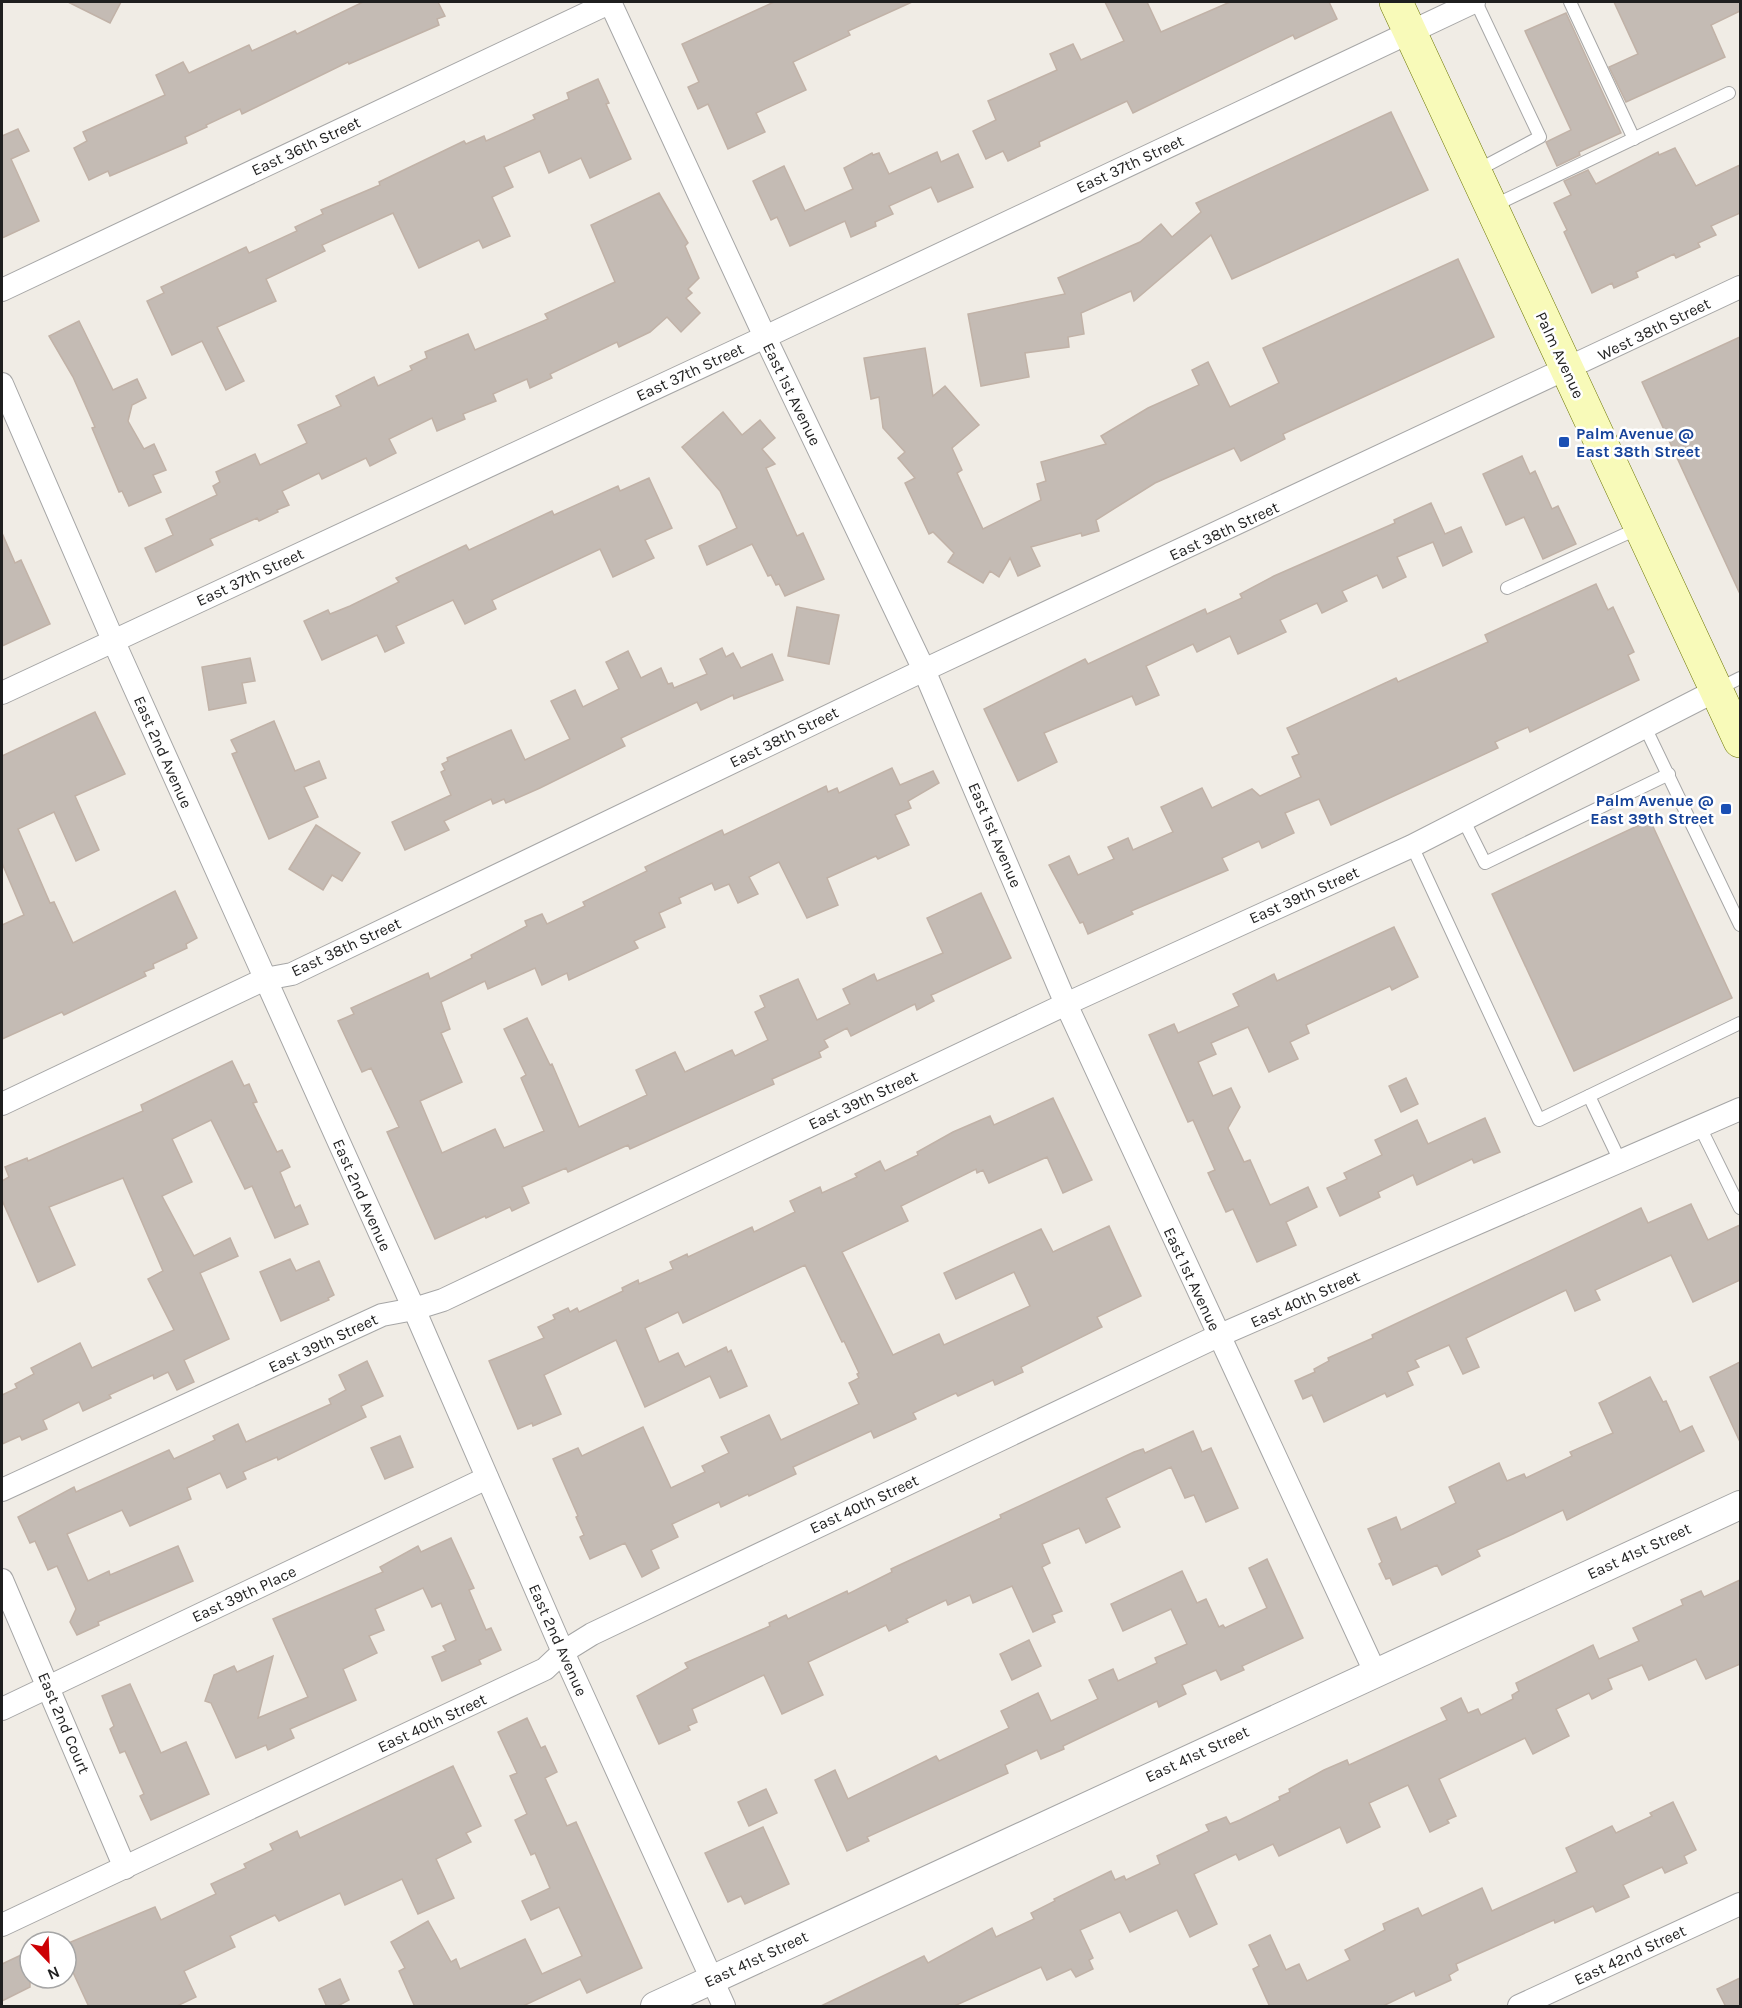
<svg xmlns="http://www.w3.org/2000/svg" width="1742" height="2008" font-family="Karla,sans-serif">
<rect width="100%" height="100%" fill="#f0ece5"/>
<g fill="#c4bbb4" stroke="#c1b2a7" stroke-width="1.5">
<path d="M68,2H121L110,23Z"/>
<path d="M363,2H438L445,16L437,19L439,25L349,64L348,62L242,114L240,109L206,125L207,127L185,137L187,143L157,156L110,176L108,171L89,180L74,148L87,141L83,132L165,95L156,75L183,62L189,73L249,45L252,51L295,31L297,34Z"/>
<path d="M774,2H912L848,31L850,35L793,62L806,90L756,113L765,132L728,149L708,104L698,109L688,87L699,82L682,44Z"/>
<path d="M1105,2H1147L1161,32L1230,2H1329L1337,19L1295,39L1293,35L1133,113L1127,101L1039,142L1040,146L1008,161L1003,151L986,159L973,131L996,120L988,101L1057,70L1050,54L1073,44L1081,60L1124,41Z"/>
<path d="M1614,2H1740V11L1711,25L1725,57L1626,102L1609,67L1638,54Z"/>
<path d="M1566,13L1621,133L1579,152L1580,155L1557,166L1546,142L1571,130L1525,31Z"/>
<path d="M598,79L609,103L606,104L631,159L590,178L581,158L549,173L540,151L504,167L513,187L492,197L510,236L483,248L479,240L419,268L393,213L322,245L325,251L266,279L276,301L217,327L244,381L226,390L202,341L172,355L147,301L164,293L161,287L246,247L249,253L297,231L295,227L323,214L321,210L380,185L379,182L464,141L466,144L484,136L486,141L535,119L533,115L569,99L567,93Z"/>
<path d="M1391,112L1428,190L1232,279L1211,235L1134,301L1131,291L1081,313L1084,334L1068,337L1069,347L1025,353L1029,377L981,386L968,314L1065,294L1058,278L1140,242L1161,224L1172,237L1201,212L1196,203Z"/>
<path d="M18,129L29,151L11,159L39,221L2,238V136Z"/>
<path d="M1675,148L1696,186L1740,165V213L1711,226L1716,235L1698,243L1700,247L1676,258L1674,254L1636,272L1638,277L1614,288L1612,283L1592,293L1564,232L1567,230L1554,203L1571,195L1564,181L1588,170L1596,184L1658,152L1659,155Z"/>
<path d="M937,152L941,162L958,154L973,187L938,202L931,187L889,206L893,214L875,222L876,226L851,237L845,221L790,246L777,217L771,220L753,181L784,166L805,211L853,189L844,168L872,153L873,155L879,153L889,174Z"/>
<path d="M659,193L688,243L685,246L699,278L688,289L692,293L686,298L700,313L681,332L667,317L650,332L619,347L617,342L550,374L552,378L530,388L527,379L493,394L496,401L463,414L465,419L437,431L432,418L389,439L396,453L370,466L366,458L322,479L319,473L282,491L289,505L277,510L278,512L259,521L257,518L210,539L213,545L156,572L145,548L173,535L166,519L217,495L213,486L220,482L216,472L255,454L260,465L307,443L298,425L341,406L336,396L374,377L378,386L412,370L410,366L427,358L425,352L468,334L475,350L548,319L545,314L615,282L591,225Z"/>
<path d="M1458,259L1494,337L1283,434L1285,439L1241,461L1234,448L1155,483L1096,520L1099,531L1082,536L1081,533L1031,547L1040,566L1018,576L1010,558L999,577L990,571L983,583L948,562L954,553L933,532L929,534L905,483L915,478L898,458L905,452L883,428L879,397L871,399L864,358L925,348L933,396L945,386L979,425L952,448L962,470L957,473L983,529L1041,500L1037,484L1046,481L1041,462L1106,444L1101,436L1148,408L1199,385L1192,370L1208,362L1230,407L1279,383L1263,348Z"/>
<path d="M79,321L113,390L137,379L146,398L132,405L128,421L144,449L154,444L166,470L153,475L161,492L129,506L122,491L119,492L92,428L95,427L73,377L49,336Z"/>
<path d="M1740,337V594L1642,382Z"/>
<path d="M723,412L742,435L760,420L775,438L762,449L775,464L766,468L797,536L803,533L824,579L785,596L779,584L776,585L771,575L768,576L752,544L707,565L699,546L737,528L720,491L682,447Z"/>
<path d="M1522,456L1530,474L1535,471L1552,509L1558,506L1576,544L1543,559L1524,517L1506,525L1483,474Z"/>
<path d="M649,478L672,528L645,540L654,558L613,577L600,549L492,600L496,609L465,624L453,600L396,626L404,643L385,652L377,635L322,660L304,621L328,610L330,614L350,606L399,582L396,578L466,545L469,550L552,511L554,515L618,486L620,491Z"/>
<path d="M1431,503L1445,534L1461,527L1472,552L1443,566L1433,542L1397,557L1406,577L1383,588L1377,575L1342,591L1347,601L1322,613L1317,603L1280,620L1286,632L1238,654L1230,636L1197,652L1193,644L1146,666L1159,695L1136,705L1132,696L1044,733L1057,762L1018,781L984,709L1085,659L1088,664L1205,609L1207,614L1242,598L1240,594L1274,576L1395,523L1394,520Z"/>
<path d="M2,533L15,563L21,560L50,624L2,646Z"/>
<path d="M1596,584L1608,610L1613,607L1634,652L1628,655L1639,680L1530,732L1528,727L1495,742L1498,748L1331,825L1319,799L1285,813L1294,833L1262,848L1259,841L1222,858L1228,870L1131,911L1133,914L1088,934L1083,922L1080,923L1049,865L1069,856L1078,875L1114,859L1108,847L1128,838L1133,850L1173,832L1161,807L1202,788L1212,808L1252,789L1260,796L1301,777L1292,757L1299,754L1287,728L1396,678L1398,682L1488,642L1485,635Z"/>
<path d="M797,607L839,615L829,664L788,656Z"/>
<path d="M722,648L726,657L733,653L741,668L772,654L783,680L734,699L733,695L701,710L697,702L621,738L625,746L540,788L506,803L504,799L493,804L491,799L444,821L449,830L405,850L392,822L451,795L441,772L445,770L442,764L448,761L447,758L511,730L525,760L570,739L551,701L575,690L583,707L619,689L606,662L628,651L641,678L661,668L668,684L672,683L674,688L707,674L700,659Z"/>
<path d="M250,658L255,681L242,683L246,703L209,710L202,667Z"/>
<path d="M95,712L125,774L75,796L99,850L76,861L54,812L18,829L50,903L54,902L73,943L175,891L197,938L186,944L187,948L153,964L154,968L144,972L146,976L64,1015L62,1012L2,1039V925L24,915L2,863V756Z"/>
<path d="M274,721L295,771L319,761L326,778L304,787L318,817L269,839L232,754L237,752L231,740Z"/>
<path d="M892,768L900,785L933,771L939,783L908,801L911,808L895,815L909,845L878,859L876,856L827,878L838,905L807,918L779,862L749,877L758,894L738,903L729,884L715,890L712,883L679,898L681,903L659,913L665,927L634,941L638,948L569,980L567,973L542,985L535,968L488,989L485,981L441,1002L450,1029L441,1033L462,1082L420,1101L442,1153L495,1129L504,1148L544,1131L521,1078L526,1075L504,1029L527,1018L550,1065L552,1064L579,1127L647,1095L636,1070L675,1052L685,1072L732,1050L735,1056L768,1040L755,1012L765,1007L760,996L798,979L817,1020L850,1004L843,989L874,974L877,981L943,953L927,918L981,893L1011,958L936,993L931,995L934,1001L917,1010L915,1004L851,1036L847,1028L824,1040L828,1047L819,1052L821,1057L772,1079L774,1084L630,1149L628,1145L568,1172L566,1168L522,1187L529,1203L512,1211L510,1207L486,1218L485,1216L435,1239L387,1132L399,1127L371,1068L362,1072L338,1021L354,1014L351,1008L428,973L430,979L472,958L471,955L527,926L525,921L542,914L547,924L585,906L583,902L647,871L645,867L722,830L724,835L826,786L828,792L837,788L839,793Z"/>
<path d="M1650,820L1732,998L1574,1071L1492,894Z"/>
<path d="M316,825L360,853L342,881L332,875L323,890L289,869Z"/>
<path d="M1394,927L1418,977L1392,990L1390,986L1306,1025L1309,1033L1290,1042L1298,1059L1269,1072L1248,1027L1211,1043L1216,1054L1198,1062L1213,1096L1231,1088L1240,1107L1228,1128L1244,1162L1250,1160L1270,1205L1308,1187L1317,1207L1286,1222L1296,1245L1257,1262L1233,1209L1226,1212L1208,1173L1215,1170L1193,1120L1188,1122L1149,1035L1174,1024L1178,1033L1239,1006L1233,994L1274,974L1277,981Z"/>
<path d="M232,1061L244,1086L249,1084L257,1102L253,1103L277,1152L282,1150L290,1167L280,1172L295,1208L300,1205L308,1224L275,1238L252,1186L245,1189L211,1120L172,1139L192,1182L162,1196L194,1256L230,1238L238,1256L200,1273L229,1339L184,1360L194,1382L177,1390L168,1372L154,1379L153,1375L109,1395L111,1398L83,1411L79,1402L43,1420L47,1429L22,1440L20,1436L2,1444V1395L17,1388L15,1384L34,1374L31,1368L80,1343L92,1368L174,1330L148,1279L163,1271L123,1178L49,1207L75,1265L38,1282L2,1200V1181L9,1177L5,1167L27,1158L28,1161L143,1111L141,1105Z"/>
<path d="M1406,1078L1418,1104L1401,1112L1389,1086Z"/>
<path d="M1053,1098L1092,1180L1063,1193L1047,1157L989,1183L983,1170L977,1173L976,1169L901,1206L908,1221L842,1252L893,1355L939,1334L944,1345L1030,1306L1014,1272L956,1299L944,1273L1041,1229L1053,1252L1109,1226L1141,1296L1097,1317L1102,1327L1021,1367L1023,1372L995,1385L993,1380L958,1396L956,1393L913,1413L916,1419L874,1438L871,1431L793,1467L796,1474L749,1496L748,1494L721,1507L719,1502L672,1524L678,1537L651,1550L659,1568L642,1577L625,1543L590,1559L580,1537L584,1535L576,1517L578,1516L553,1459L578,1448L582,1456L643,1427L671,1488L705,1472L702,1466L729,1453L721,1437L769,1415L781,1440L859,1404L849,1383L859,1378L857,1374L859,1373L844,1341L842,1342L805,1265L683,1323L678,1312L645,1328L659,1362L678,1353L685,1367L726,1347L728,1352L731,1350L747,1386L720,1398L710,1376L645,1407L616,1340L544,1375L561,1414L533,1426L532,1423L518,1429L489,1361L544,1338L538,1327L555,1319L553,1315L568,1308L570,1312L577,1308L579,1312L623,1291L622,1288L638,1280L639,1284L673,1269L670,1262L687,1254L688,1257L752,1227L754,1232L795,1212L790,1201L820,1187L822,1193L857,1177L855,1174L880,1161L885,1171L918,1155L917,1152L953,1132L990,1116L994,1125Z"/>
<path d="M1485,1118L1500,1152L1474,1163L1472,1159L1417,1185L1413,1175L1378,1192L1380,1197L1340,1216L1327,1188L1347,1179L1344,1173L1382,1155L1375,1140L1417,1120L1428,1144Z"/>
<path d="M1691,1204L1708,1240L1740,1225V1280L1693,1302L1671,1255L1595,1290L1600,1300L1575,1311L1566,1290L1466,1338L1479,1367L1463,1374L1449,1345L1415,1360L1419,1367L1407,1372L1413,1385L1387,1397L1385,1393L1324,1422L1312,1395L1303,1399L1295,1381L1315,1372L1314,1369L1329,1361L1328,1358L1373,1338L1372,1335L1641,1208L1648,1223Z"/>
<path d="M290,1259L296,1271L319,1261L334,1295L328,1298L329,1300L281,1321L260,1272Z"/>
<path d="M367,1361L383,1396L361,1406L366,1417L278,1460L277,1457L243,1472L246,1479L227,1488L220,1473L187,1488L191,1499L130,1526L122,1510L67,1534L88,1581L109,1571L110,1575L178,1546L193,1581L98,1622L99,1625L77,1635L70,1622L76,1609L57,1566L48,1570L35,1541L30,1543L18,1517L74,1487L76,1492L169,1450L174,1459L215,1440L213,1436L238,1424L246,1442L331,1404L329,1399L346,1390L339,1375Z"/>
<path d="M1740,1362V1442L1710,1377Z"/>
<path d="M1650,1377L1663,1402L1666,1401L1680,1432L1692,1426L1704,1451L1567,1520L1563,1510L1513,1534L1477,1550L1480,1556L1442,1575L1437,1565L1393,1585L1390,1578L1386,1579L1379,1564L1382,1562L1368,1529L1396,1517L1401,1530L1456,1503L1449,1487L1499,1463L1507,1481L1524,1474L1526,1478L1572,1456L1570,1452L1613,1433L1599,1403Z"/>
<path d="M1193,1431L1202,1452L1211,1448L1238,1508L1206,1522L1194,1495L1185,1498L1171,1467L1106,1498L1120,1527L1086,1543L1079,1528L1042,1544L1050,1563L1042,1567L1062,1611L1052,1615L1055,1622L1033,1632L1012,1586L973,1603L970,1595L948,1605L946,1600L906,1619L908,1622L889,1631L886,1625L808,1662L823,1695L782,1714L764,1675L692,1709L697,1722L688,1726L690,1730L659,1744L637,1696L688,1668L685,1663L770,1626L769,1623L786,1615L788,1619L847,1591L848,1594L892,1572L891,1569L1001,1518L1000,1515L1134,1452L1143,1449L1145,1453Z"/>
<path d="M400,1436L413,1467L385,1479L371,1448Z"/>
<path d="M451,1538L474,1588L469,1590L486,1630L491,1628L501,1650L479,1660L481,1664L442,1681L432,1657L446,1651L443,1646L456,1640L441,1603L432,1607L423,1588L375,1609L384,1630L369,1636L377,1653L343,1669L356,1700L290,1729L294,1738L268,1750L266,1745L236,1758L211,1703L205,1701L214,1675L234,1666L237,1672L273,1656L258,1718L308,1697L273,1619L383,1572L380,1567L418,1546L421,1552Z"/>
<path d="M1267,1559L1303,1638L1242,1666L1244,1670L1221,1680L1216,1670L1182,1685L1186,1694L1159,1707L1157,1701L1063,1746L1064,1749L1041,1759L1037,1750L1005,1765L1008,1773L867,1837L869,1841L847,1851L815,1780L835,1770L848,1799L936,1756L939,1761L1009,1728L1001,1711L1038,1693L1051,1721L1098,1699L1089,1680L1113,1669L1118,1681L1157,1663L1155,1658L1187,1644L1171,1609L1123,1631L1111,1604L1182,1571L1197,1603L1206,1599L1219,1627L1223,1625L1225,1628L1267,1608L1249,1568Z"/>
<path d="M1740,1580V1664L1706,1679L1696,1659L1649,1680L1642,1665L1608,1679L1612,1689L1592,1699L1589,1693L1556,1709L1569,1736L1533,1754L1525,1738L1439,1779L1456,1816L1447,1820L1449,1823L1430,1832L1408,1785L1369,1803L1380,1827L1347,1843L1340,1827L1279,1856L1273,1844L1239,1860L1236,1854L1194,1874L1217,1924L1190,1937L1177,1910L1130,1932L1120,1912L1080,1930L1093,1958L1089,1960L1093,1969L1076,1977L1071,1969L1047,1980L1041,1967L952,2007H819L924,1956L928,1963L992,1928L996,1937L1034,1919L1031,1913L1055,1901L1054,1899L1111,1871L1115,1880L1124,1876L1126,1880L1160,1864L1157,1856L1209,1831L1206,1825L1226,1817L1230,1824L1240,1820L1280,1800L1279,1797L1290,1792L1289,1789L1324,1770L1347,1760L1349,1765L1447,1720L1441,1708L1461,1698L1468,1713L1478,1709L1481,1715L1513,1699L1512,1695L1519,1691L1516,1683L1593,1645L1599,1659L1639,1641L1633,1628L1683,1605L1681,1600L1701,1591L1704,1597Z"/>
<path d="M1029,1640L1041,1666L1012,1680L1000,1654Z"/>
<path d="M130,1684L161,1753L186,1742L209,1794L151,1820L140,1796L144,1794L125,1751L120,1753L110,1729L114,1726L102,1696Z"/>
<path d="M527,1718L541,1748L545,1746L557,1772L545,1778L567,1826L576,1822L642,1968L587,1993L580,1979L521,2007H415L399,1971L405,1968L391,1942L428,1921L451,1962L456,1959L460,1969L525,1939L542,1974L582,1956L559,1907L531,1920L522,1901L550,1888L535,1853L531,1855L515,1820L527,1814L510,1776L517,1773L498,1732Z"/>
<path d="M453,1766L481,1826L466,1833L471,1842L436,1859L454,1898L418,1914L402,1879L345,1905L340,1893L279,1921L275,1915L230,1936L235,1947L184,1971L196,1997L175,2007H89L71,1968L66,1970V1944L155,1907L161,1920L216,1894L211,1884L246,1868L244,1864L273,1850L270,1844L297,1831L300,1838Z"/>
<path d="M766,1789L777,1813L749,1826L738,1802Z"/>
<path d="M1673,1802L1696,1850L1684,1856L1687,1863L1665,1873L1662,1867L1623,1885L1629,1897L1596,1912L1593,1906L1555,1923L1554,1920L1456,1964L1458,1970L1449,1975L1451,1980L1416,1996L1414,1991L1381,2007H1270L1253,1969L1259,1966L1249,1945L1270,1935L1286,1970L1299,1964L1307,1981L1350,1960L1345,1950L1385,1930L1383,1924L1418,1908L1422,1916L1482,1888L1492,1911L1577,1872L1566,1848L1612,1826L1616,1833L1652,1816L1650,1813Z"/>
<path d="M763,1827L789,1884L745,1904L741,1896L728,1902L705,1853Z"/>
<path d="M30,1954V1987L2,2001V1964L21,1955L22,1957Z"/>
<path d="M1740,1978V2007H1726L1717,1989Z"/>
<path d="M340,1979L349,2000L336,2007H327L319,1989Z"/>
</g>
<g fill="none" stroke-linecap="round" stroke-linejoin="round">
<g stroke="#a6a6a6" stroke-width="14">
<g id="service">
<path d="M1476,2L1540,137L1476,171"/>
<path d="M1570,2L1634,139"/>
<path d="M1493,206L1729,93"/>
<path d="M1507,588L1639,528"/>
<path d="M1718,689L1740,678"/>
<path d="M1645,727L1740,925"/>
<path d="M1464,821L1485,863L1669,774"/>
<path d="M1412,846L1539,1120L1740,1023"/>
<path d="M1589,1096L1620,1161"/>
<path d="M1700,1127L1740,1208"/>
</g>
</g>
<g stroke="#a6a6a6" stroke-width="24">
<g id="minor">
<path d="M610,2L765,337L924,670L1066,1004L1375,1672"/>
<path d="M2,290L611,2"/>
<path d="M2,384L113,640L414,1309L563,1652L724,2006"/>
<path d="M2,693L765,337L1474,2"/>
<path d="M2,1104L265,979L292,974L924,670L1740,287"/>
<path d="M2,1490L382,1315L414,1309L443,1300L1066,1004L1412,846L1717,690"/>
<path d="M2,1580L125,1868"/>
<path d="M2,1709L487,1478"/>
<path d="M2,1925L545,1669L563,1652L592,1634L1218,1336L1740,1109"/>
<path d="M1519,2006L1740,1904"/>
</g>
</g>
<g stroke="#a6a6a6" stroke-width="30">
<path id="tertiary" d="M655,2006L1740,1505"/>
</g>
<g stroke="#6d7705" stroke-width="34">
<path id="secondary" d="M1396,2L1740,741"/>
</g>
<use href="#service" stroke="#fff" stroke-width="12"/>
<use href="#minor" stroke="#fff" stroke-width="22"/>
<use href="#tertiary" stroke="#fff" stroke-width="28"/>
<use href="#secondary" stroke="#f8fab9" stroke-width="33"/>
</g>
<g fill="#1a4fb4" stroke="#fff" stroke-width="2">
<rect x="1558" y="436" width="12" height="12" rx="3"/>
<rect x="1720" y="803" width="12" height="12" rx="3"/>
</g>
<g text-anchor="middle" dominant-baseline="central" stroke-width="5" stroke-linejoin="round" paint-order="stroke">
<g font-size="16" fill="#1f1f1f" stroke="#fff">
<text transform="translate(306 146) rotate(-25)">East 36th Street</text>
<text transform="translate(1130 164) rotate(-25)">East 37th Street</text>
<text transform="translate(1654 329) rotate(-26)">West 38th Street</text>
<text transform="translate(1560 355) rotate(65)">Palm Avenue</text>
<text transform="translate(690 372) rotate(-25)">East 37th Street</text>
<text transform="translate(792 394) rotate(64)">East 1st Avenue</text>
<text transform="translate(1224 531) rotate(-25)">East 38th Street</text>
<text transform="translate(250 577) rotate(-25)">East 37th Street</text>
<text transform="translate(784 737) rotate(-26)">East 38th Street</text>
<text transform="translate(163 752) rotate(66)">East 2nd Avenue</text>
<text transform="translate(995 835) rotate(67)">East 1st Avenue</text>
<text transform="translate(1304 895) rotate(-24)">East 39th Street</text>
<text transform="translate(346 947) rotate(-25)">East 38th Street</text>
<text transform="translate(863 1100) rotate(-25)">East 39th Street</text>
<text transform="translate(362 1195) rotate(66)">East 2nd Avenue</text>
<text transform="translate(1192 1279) rotate(65)">East 1st Avenue</text>
<text transform="translate(1305 1299) rotate(-24)">East 40th Street</text>
<text transform="translate(323 1343) rotate(-25)">East 39th Street</text>
<text transform="translate(864 1504) rotate(-25)">East 40th Street</text>
<text transform="translate(1639 1551) rotate(-25)">East 41st Street</text>
<text transform="translate(244 1594) rotate(-25)">East 39th Place</text>
<text transform="translate(558 1640) rotate(66)">East 2nd Avenue</text>
<text transform="translate(64 1723) rotate(67)">East 2nd Court</text>
<text transform="translate(432 1723) rotate(-25)">East 40th Street</text>
<text transform="translate(1197 1754) rotate(-25)">East 41st Street</text>
<text transform="translate(1630 1955) rotate(-25)">East 42nd Street</text>
<text transform="translate(756 1959) rotate(-25)">East 41st Street</text>
</g>
<g font-size="16" font-weight="bold" fill="#164399" stroke="#fff" text-anchor="start">
<text x="1576" y="433">Palm Avenue @<tspan x="1576" dy="18">East 38th Street</tspan></text>
<text x="1714" y="800" text-anchor="end">Palm Avenue @<tspan x="1714" dy="18">East 39th Street</tspan></text>
</g>
</g>
<rect width="1742" height="2008" fill="none" stroke="#1f1f1f" stroke-width="6"/>
<g transform="translate(48 1960) rotate(157)"><circle r="28" fill="#ffffff" stroke="#a5a5a5" stroke-width="1.5"/>
<path d="M0-4.5L10 22L0 15L-10 22Z" fill="#cd0004"/>
<text y="-9" font-size="16" font-weight="bold" text-anchor="middle" fill="#1f1f1f">N</text>
</g>
</svg>
